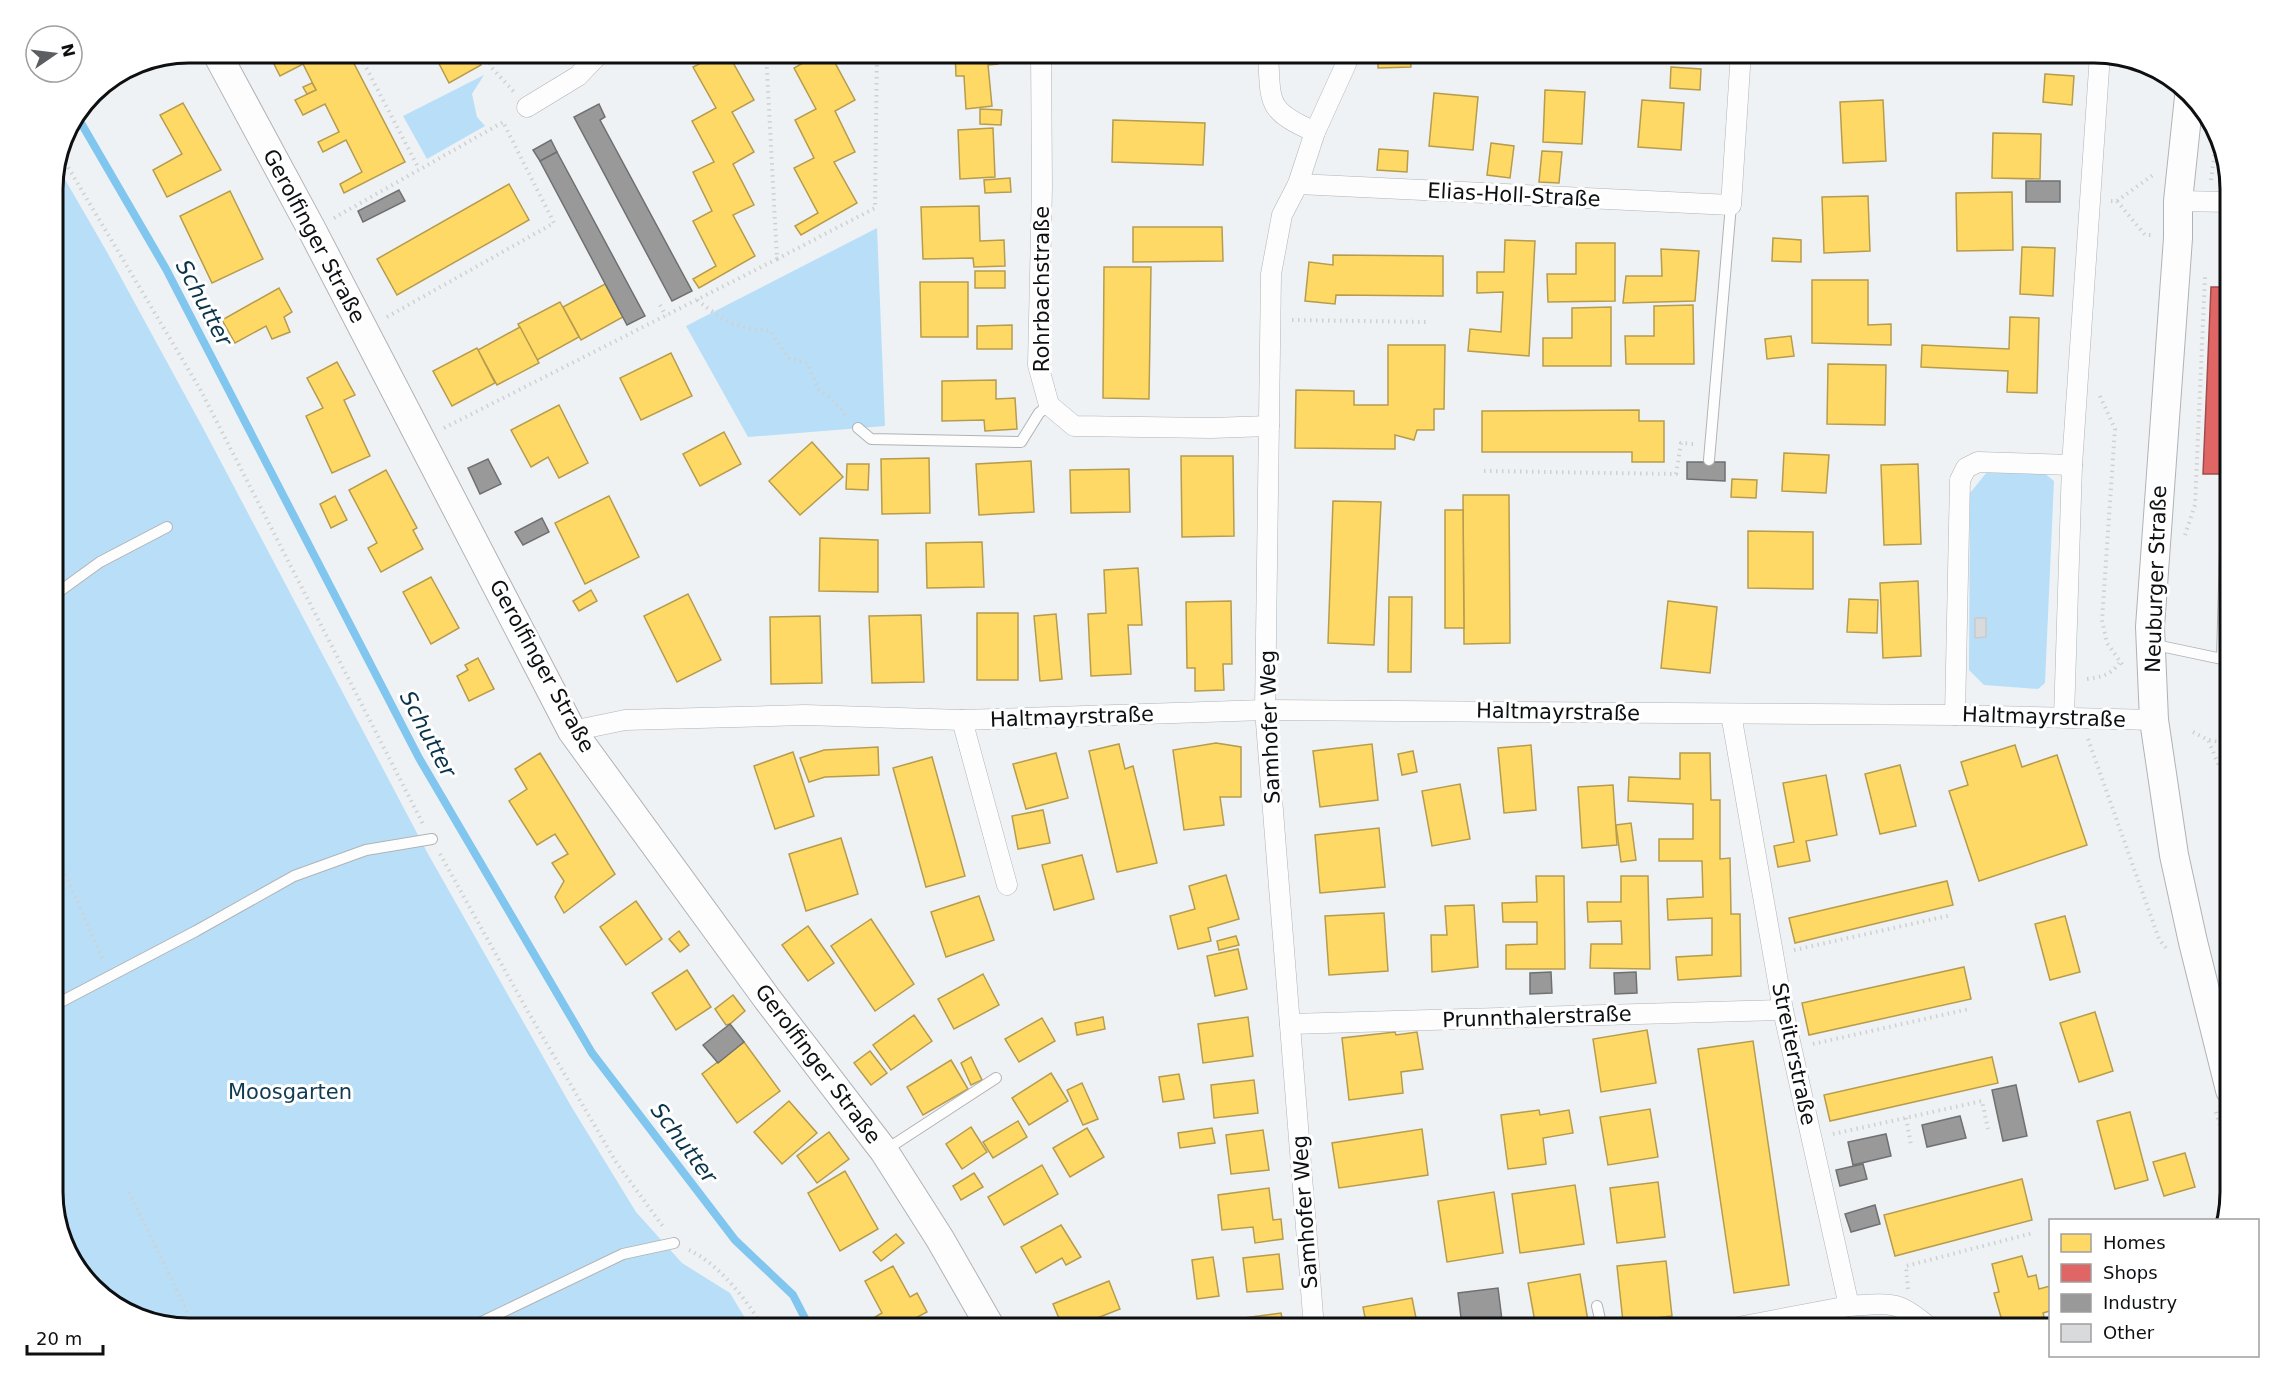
<svg xmlns="http://www.w3.org/2000/svg" width="2283" height="1381" font-family="'DejaVu Sans',sans-serif">
<rect width="100%" height="100%" fill="#eff2f5"/>
<g fill="#b9dff8">
<path d="M484,75L472,94L477,117L485,126L427,159L403,116Z"/>
<path d="M59,169L107,252L203,428L427,852L571,1106L636,1212L682,1263L730,1293L751,1328H189L120,1310L71,1261L53,1201V180L55,171Z"/>
<path d="M877,228L885,426L748,437L686,326Z"/>
<path d="M1987,472H2043L2054,481L2045,683L2038,689L1984,685L1969,670L1970,493Z"/>
</g>
<g fill="#ffd966" stroke="#b69c4c" stroke-width="1.5">
<path d="M292,52H348L405,162L344,193L340,184L362,172L346,140L323,152L318,142L339,132L325,104L303,115L295,100L316,90L303,64L280,76L273,62Z"/>
<path d="M433,52H474L481,65L449,83Z"/>
<path d="M710,52H743L731,59L754,100L732,112L754,152L733,164L754,205L733,215L755,256L699,288L693,279L716,266L693,221L712,211L693,172L714,162L692,121L716,108L693,67L713,57Z"/>
<path d="M815,52H846L833,59L855,100L835,111L855,152L834,162L857,203L801,235L795,226L818,213L794,168L814,158L795,120L816,109L794,68L817,55Z"/>
<path d="M955,52H997L998,64L988,65L992,106L966,109L964,76H956Z"/>
<path d="M1150,52H1173V61L1150,59Z"/>
<path d="M1421,52H1463V53L1422,56Z"/>
<rect x="1636" y="52" width="68" height="7"/>
<path d="M1968,52H2002V57L1968,59Z"/>
<path d="M1410,56L1411,67L1378,68V57Z"/>
<path d="M1671,67L1701,69L1700,90L1670,88Z"/>
<path d="M2045,74L2074,76L2072,105L2043,102Z"/>
<path d="M312,83L316,90L307,94L303,87Z"/>
<path d="M1545,90L1585,92L1582,144L1543,142Z"/>
<path d="M1434,93L1478,97L1473,150L1429,146Z"/>
<path d="M1642,100L1684,103L1681,150L1638,147Z"/>
<path d="M1883,100L1886,161L1843,163L1840,102Z"/>
<path d="M183,103L221,170L167,197L153,170L182,154L160,115Z"/>
<path d="M980,109L1002,110L1001,125L980,124Z"/>
<path d="M1113,120L1205,123L1203,165L1112,162Z"/>
<path d="M993,128L995,177L960,179L958,130Z"/>
<path d="M1993,133L2041,134L2040,179L1992,178Z"/>
<path d="M1491,143L1514,146L1510,178L1487,175Z"/>
<path d="M1379,149L1408,151L1407,172L1377,170Z"/>
<path d="M1542,151L1562,152L1559,183L1539,182Z"/>
<path d="M1010,178L1011,192L985,193L984,180Z"/>
<path d="M509,184L529,220L397,295L377,259Z"/>
<path d="M230,191L263,259L212,283L180,216Z"/>
<path d="M2012,192L2013,250L1957,251L1956,193Z"/>
<path d="M1868,196L1870,251L1824,253L1822,197Z"/>
<path d="M979,206L980,241L1004,240L1005,266L974,267L973,258L923,259L921,207Z"/>
<path d="M1133,227H1222L1223,261L1133,262Z"/>
<path d="M1773,238L1801,240V262L1772,261Z"/>
<path d="M1505,240L1535,241L1529,356L1468,351L1470,329L1501,332L1503,292L1477,293V272H1504Z"/>
<path d="M1576,243H1615V301L1548,302L1547,274H1576Z"/>
<path d="M2022,247L2055,248L2053,296L2020,294Z"/>
<path d="M1661,249L1699,251L1695,301L1623,303L1626,276H1662Z"/>
<path d="M1333,255L1443,256V296L1336,295L1335,304L1305,301L1309,262L1333,265Z"/>
<path d="M1104,267H1151L1149,399L1103,398Z"/>
<rect x="975" y="271" width="30" height="17"/>
<path d="M1812,280H1868V325L1891,324V345L1812,343Z"/>
<path d="M920,282H968V337H921Z"/>
<path d="M605,284L623,317L581,340L563,307Z"/>
<path d="M279,288L292,312L284,317L290,332L272,339L266,326L235,343L222,320Z"/>
<path d="M560,302L579,337L537,360L518,324Z"/>
<path d="M1693,305L1694,364H1626L1625,336H1654V306Z"/>
<path d="M1611,307V366H1543V338H1572V308Z"/>
<path d="M2010,317L2039,318L2037,393L2007,392L2008,371L1921,367L1922,345L2009,349Z"/>
<path d="M1012,325V349H977V326Z"/>
<path d="M520,327L539,363L497,385L478,350Z"/>
<path d="M1791,336L1794,356L1767,359L1765,339Z"/>
<path d="M1388,345H1445L1444,409H1434V430H1417L1414,440L1395,435V449L1295,448L1296,390L1354,391V405H1388Z"/>
<path d="M477,348L495,383L452,406L433,371Z"/>
<path d="M671,353L692,396L641,420L620,378Z"/>
<path d="M337,362L355,395L344,400L370,456L332,473L306,416L323,408L307,378Z"/>
<path d="M1828,364L1886,365L1885,425L1827,424Z"/>
<path d="M996,380V399L1015,398L1017,429L985,431L984,420L942,421V381Z"/>
<path d="M559,405L588,463L559,478L548,457L531,467L511,430Z"/>
<path d="M1639,410V421H1664V462H1632V452H1482V411Z"/>
<path d="M724,432L741,464L700,486L683,454Z"/>
<path d="M812,442L843,477L800,515L769,481Z"/>
<path d="M1784,453L1829,455L1826,493L1782,491Z"/>
<path d="M1181,456H1233L1234,536L1182,537Z"/>
<path d="M929,458L930,513L882,514L881,459Z"/>
<path d="M1031,461L1034,512L979,515L976,464Z"/>
<path d="M847,464H869L868,490L846,489Z"/>
<path d="M1918,464L1921,544L1884,545L1881,465Z"/>
<path d="M1129,469L1130,512L1071,513L1070,470Z"/>
<path d="M386,470L417,528L413,530L423,549L381,572L368,548L377,543L349,490Z"/>
<path d="M1732,479L1757,480L1756,498L1731,497Z"/>
<path d="M1463,495H1509L1510,643L1464,644Z"/>
<path d="M335,496L347,520L331,528L320,504Z"/>
<path d="M609,496L639,557L585,584L555,523Z"/>
<path d="M1333,501L1381,502L1374,645L1328,643Z"/>
<path d="M1445,510H1463L1464,628H1445Z"/>
<path d="M1748,531L1813,532V589L1748,588Z"/>
<path d="M820,538L878,540V592L819,591Z"/>
<path d="M982,542L984,587L927,588L926,543Z"/>
<path d="M1138,568L1142,625H1128L1131,674L1091,676L1088,614L1106,613L1104,570Z"/>
<path d="M431,577L459,628L431,644L403,592Z"/>
<path d="M1918,581L1921,656L1883,658L1880,583Z"/>
<path d="M591,590L597,601L579,611L573,601Z"/>
<path d="M688,594L721,660L677,682L644,616Z"/>
<path d="M1389,597H1412L1411,672H1388Z"/>
<path d="M1849,599L1878,600L1877,633L1847,632Z"/>
<path d="M1231,601L1232,664H1223L1224,690L1195,691V668H1187L1186,602Z"/>
<path d="M1668,601L1717,607L1710,673L1661,668Z"/>
<rect x="977" y="613" width="41" height="67"/>
<path d="M1056,614L1062,679L1040,681L1034,616Z"/>
<path d="M921,615L924,682L872,683L869,616Z"/>
<path d="M820,616L822,683L771,684L770,617Z"/>
<path d="M478,658L494,689L469,701L457,676L468,670L465,665Z"/>
<path d="M1216,743L1241,747V797H1220L1224,825L1184,830L1173,750Z"/>
<path d="M1119,744L1125,769L1133,766L1157,863L1117,872L1089,751Z"/>
<path d="M1372,744L1378,800L1320,807L1313,751Z"/>
<path d="M1531,745L1536,810L1504,813L1498,748Z"/>
<path d="M2015,745L2022,767L2057,755L2087,845L1979,881L1949,791L1968,785L1961,762Z"/>
<path d="M878,747L879,775L825,777L809,782L800,758L824,750Z"/>
<path d="M1413,751L1417,772L1402,775L1398,754Z"/>
<path d="M793,752L814,816L775,829L754,766Z"/>
<path d="M540,753L615,874L564,913L555,897L564,881L552,863L568,854L555,834L537,845L509,801L527,789L515,769Z"/>
<path d="M1056,753L1068,798L1026,809L1013,764Z"/>
<path d="M1680,753H1710L1711,800H1720V859L1730,858L1731,914H1740L1741,976L1678,980L1676,957L1712,955V918L1668,920L1667,899L1703,897L1702,861H1659V839H1693V804L1628,801L1629,777L1680,779Z"/>
<path d="M932,757L965,876L926,887L893,768Z"/>
<path d="M1900,765L1916,826L1880,834L1865,774Z"/>
<path d="M1826,775L1837,835L1806,841L1810,861L1778,867L1774,846L1794,842L1783,783Z"/>
<path d="M1460,784L1470,839L1432,846L1422,791Z"/>
<path d="M1613,785L1617,845L1582,848L1578,787Z"/>
<path d="M1043,810L1050,843L1018,849L1012,816Z"/>
<path d="M1631,823L1636,860L1621,862L1616,825Z"/>
<path d="M1379,828L1385,887L1320,893L1315,835Z"/>
<path d="M841,838L858,894L806,911L789,854Z"/>
<path d="M1082,855L1094,899L1054,910L1042,865Z"/>
<path d="M1226,875L1239,919L1208,928L1211,941L1178,949L1170,916L1195,909L1189,886Z"/>
<path d="M1536,876H1564L1565,969H1506V945L1537,944V922H1503L1502,903L1537,902Z"/>
<path d="M1621,876H1648L1650,969L1590,968L1591,944H1622L1621,921L1588,922L1587,902H1621Z"/>
<path d="M1947,881L1953,905L1795,943L1789,918Z"/>
<path d="M979,896L994,940L946,957L931,912Z"/>
<path d="M636,901L662,939L626,965L600,927Z"/>
<path d="M1474,905L1478,967L1432,972L1431,935H1447L1445,906Z"/>
<path d="M1384,913L1388,971L1329,975L1325,916Z"/>
<path d="M2065,916L2080,972L2050,980L2035,924Z"/>
<path d="M871,919L914,984L875,1011L831,946Z"/>
<path d="M808,926L834,963L808,981L782,945Z"/>
<path d="M679,931L689,945L680,952L669,939Z"/>
<path d="M1236,936L1239,945L1219,950L1217,941Z"/>
<path d="M1238,949L1247,989L1215,996L1207,956Z"/>
<path d="M1964,967L1971,999L1809,1035L1802,1003Z"/>
<path d="M687,970L711,1007L676,1030L652,993Z"/>
<path d="M983,974L999,1005L954,1029L938,999Z"/>
<path d="M733,995L745,1011L730,1024L726,1025L715,1009Z"/>
<path d="M2095,1012L2113,1071L2079,1082L2060,1023Z"/>
<path d="M914,1015L932,1041L891,1070L873,1045Z"/>
<path d="M1103,1017L1105,1029L1077,1035L1075,1023Z"/>
<path d="M1248,1017L1253,1056L1203,1063L1198,1024Z"/>
<path d="M1042,1018L1055,1041L1019,1062L1005,1039Z"/>
<path d="M1647,1030L1656,1083L1601,1092L1593,1039Z"/>
<path d="M1395,1032L1396,1035L1417,1032L1423,1069L1401,1072L1403,1093L1349,1100L1342,1038Z"/>
<path d="M1753,1041L1789,1285L1734,1293L1698,1049Z"/>
<path d="M744,1042L780,1091L737,1123L702,1074Z"/>
<path d="M870,1051L887,1073L871,1085L854,1063Z"/>
<path d="M971,1057L982,1080L971,1085L961,1063Z"/>
<path d="M1992,1057L1998,1083L1830,1121L1824,1095Z"/>
<path d="M951,1060L968,1089L923,1115L907,1087Z"/>
<path d="M1051,1073L1068,1101L1029,1125L1012,1098Z"/>
<path d="M1179,1074L1184,1099L1163,1102L1159,1077Z"/>
<path d="M1254,1080L1258,1113L1214,1118L1211,1085Z"/>
<path d="M1082,1083L1098,1119L1083,1125L1067,1090Z"/>
<path d="M789,1101L817,1133L782,1164L754,1132Z"/>
<path d="M1650,1109L1658,1157L1608,1165L1600,1117Z"/>
<path d="M1539,1110L1540,1115L1569,1110L1573,1133L1543,1138L1546,1164L1508,1169L1501,1115Z"/>
<path d="M2130,1112L2148,1180L2115,1189L2097,1121Z"/>
<path d="M1018,1121L1027,1137L993,1158L983,1142Z"/>
<path d="M971,1127L987,1152L962,1169L946,1144Z"/>
<path d="M1087,1128L1104,1157L1070,1177L1053,1148Z"/>
<path d="M1212,1128L1215,1143L1180,1148L1178,1133Z"/>
<path d="M1422,1129L1428,1175L1339,1188L1332,1143Z"/>
<path d="M1263,1130L1269,1170L1231,1174L1226,1135Z"/>
<path d="M829,1132L849,1159L817,1183L797,1156Z"/>
<path d="M2185,1153L2195,1187L2164,1196L2153,1162Z"/>
<path d="M1042,1165L1058,1194L1004,1225L988,1197Z"/>
<path d="M845,1171L878,1229L840,1251L808,1193Z"/>
<path d="M974,1173L983,1187L961,1200L953,1186Z"/>
<path d="M2022,1179L2032,1220L1895,1256L1884,1215Z"/>
<path d="M1658,1182L1665,1237L1617,1243L1610,1188Z"/>
<path d="M1575,1185L1584,1244L1520,1253L1512,1194Z"/>
<path d="M1269,1188L1273,1220L1281,1219L1283,1239L1255,1243L1253,1227L1222,1230L1218,1195Z"/>
<path d="M1494,1192L1503,1253L1447,1262L1438,1201Z"/>
<path d="M1061,1225L1081,1257L1066,1265L1062,1258L1036,1273L1021,1247Z"/>
<path d="M896,1234L904,1243L881,1261L873,1252Z"/>
<path d="M1279,1254L1283,1289L1247,1292L1243,1258Z"/>
<path d="M2022,1256L2028,1277L2036,1275L2039,1289L2050,1286V1311L2043,1313L2047,1328H1998L1997,1326L2003,1324L1994,1293L1999,1292L1992,1264Z"/>
<path d="M1213,1257L1219,1296L1197,1299L1192,1260Z"/>
<path d="M1666,1261L1672,1316L1623,1322L1617,1266Z"/>
<path d="M893,1266L910,1297L917,1293L927,1312L897,1328H868L865,1323L882,1313L865,1281Z"/>
<path d="M1580,1274L1589,1327L1536,1328L1528,1283Z"/>
<path d="M1109,1281L1120,1309L1072,1328H1063L1053,1304Z"/>
<path d="M1412,1298L1418,1328H1367L1363,1307Z"/>
<path d="M1281,1313L1284,1328H1231L1229,1320Z"/>
<path d="M946,1320L951,1328H932Z"/>
</g>
<path fill="#e06666" stroke="#a14c4c" stroke-width="1.5" d="M2211,287H2230V474H2203Z"/>
<g fill="#999" stroke="#6f7070" stroke-width="1.5">
<path d="M599,104L605,117L600,120L692,291L672,301L574,117Z"/>
<path d="M551,140L557,152L540,161L533,150Z"/>
<path d="M557,152L645,316L627,325L540,161Z"/>
<rect x="2026" y="181" width="34" height="21"/>
<path d="M399,190L405,201L363,222L358,211Z"/>
<path d="M488,459L501,484L480,494L468,468Z"/>
<path d="M1687,462H1725V481L1687,479Z"/>
<path d="M542,518L549,532L523,545L515,532Z"/>
<path d="M1551,972L1552,993L1530,994V973Z"/>
<path d="M1636,972L1637,993L1615,994L1614,973Z"/>
<path d="M730,1024L744,1042L718,1063L703,1045Z"/>
<path d="M2016,1085L2027,1136L2003,1141L1992,1090Z"/>
<path d="M1960,1116L1966,1138L1927,1147L1922,1125Z"/>
<path d="M1886,1134L1891,1156L1853,1165L1848,1142Z"/>
<path d="M1863,1164L1867,1179L1840,1186L1836,1170Z"/>
<path d="M1875,1205L1880,1224L1851,1232L1845,1214Z"/>
<path d="M1498,1288L1503,1328H1445L1462,1326L1458,1293Z"/>
</g>
<g fill="none" stroke-linecap="round" stroke-linejoin="round">
<path stroke="#80c6ee" stroke-width="8" d="M77,116L166,269L419,758L592,1053L735,1240L793,1295L810,1328"/>
</g>
<path fill="#d8dadc" stroke="#c8cbcd" stroke-width="1.5" d="M1975,618H1986V637L1975,638Z"/>
<g fill="none" stroke-linecap="round" stroke-linejoin="round">
<g stroke="#b0b3b5" stroke-width="12">
<g id="lane">
<path d="M858,428L871,439L1021,442L1039,413L1049,405"/>
<path d="M1709,460L1731,205"/>
<path d="M2226,513L2222,659L2230,660"/>
<path d="M53,596L100,562L167,527"/>
<path d="M2151,644L2222,659"/>
<path d="M53,1006L196,931L294,876L366,850L432,839"/>
<path d="M884,1151L996,1078"/>
<path d="M1597,1306L1602,1328"/>
<path d="M469,1328L623,1254L674,1243"/>
</g>
</g>
<g stroke="#b0b3b5" stroke-width="21">
<g id="street">
<path d="M1041,52L1042,186L1038,365L1049,405L1074,426L1211,428L1269,426"/>
<path d="M1268,52C1271,103 1265,110 1315,132"/>
<path d="M527,107L578,76L601,52"/>
<path d="M1298,184L1731,205L1741,52"/>
<path d="M2178,201L2230,202"/>
<path d="M1731,714L1783,1010L1849,1306C1891,1303 1898,1300 1930,1328"/>
<path d="M1955,715L1960,480L1966,468L1978,462L2072,465"/>
<path d="M2064,717L2072,465L2100,54"/>
<path d="M962,720L1007,885"/>
<path d="M572,731L625,720L805,715L962,720L1265,710L1955,715L2154,720"/>
<path d="M1290,1024L1783,1010"/>
<path d="M1314,1328L1265,710L1271,274L1282,215L1298,184L1315,132L1346,64L1349,52"/>
<path d="M1733,1328L1849,1306"/>
</g>
</g>
<g stroke="#b0b3b5" stroke-width="30">
<g id="secondary">
<path d="M216,52L312,230L572,731L768,1000L884,1151L940,1239L991,1328"/>
<path d="M2189,97L2178,201V238L2150,627L2154,720L2174,855L2193,942L2230,1090"/>
</g>
</g>
<g stroke="#cfd0d0" stroke-width="4" stroke-dasharray="1.5 4.5" stroke-linecap="butt">
<path d="M358,52L419,169"/>
<path d="M484,52L492,68L514,92"/>
<path d="M59,152L200,389L423,824"/>
<path d="M2211,180L2217,135"/>
<path d="M2111,201H2117L2145,235H2153"/>
<path d="M2117,201L2153,175"/>
<path d="M334,218L505,121"/>
<path d="M777,259L875,208L877,52"/>
<path d="M697,300C727,323 733,327 771,331L788,358L807,363L819,390L832,399L847,417"/>
<path d="M660,305L666,316"/>
<path d="M387,317L554,223L503,122"/>
<path d="M1292,320L1426,322"/>
<path d="M2100,396L2115,429L2102,620L2107,643L2124,667"/>
<path d="M444,428L777,259L766,52"/>
<path d="M1484,471L1676,474L1681,443L1694,444"/>
<path d="M2185,535L2195,505L2205,277"/>
<path d="M2087,679C2101,677 2111,675 2119,663"/>
<path d="M2193,732L2208,740L2226,782L2230,812"/>
<path d="M2088,739L2159,939L2166,948"/>
<path d="M2209,740L2230,744"/>
<path d="M53,847L104,962"/>
<path d="M440,854L527,1010L616,1162L664,1228"/>
<path d="M2224,949V906L2230,846"/>
<path d="M1794,950L1952,915"/>
<path d="M1813,1044L1969,1009"/>
<path d="M2216,1112L2230,1158"/>
<path d="M1906,1118L1911,1145"/>
<path d="M1833,1134L1982,1101L1988,1129"/>
<path d="M129,1192L195,1328"/>
<path d="M689,1250C719,1264 747,1300 763,1328"/>
<path d="M1908,1289L1906,1266L2033,1233"/>
</g>
<use href="#lane" stroke="#fdfdfe" stroke-width="10"/>
<use href="#street" stroke="#fdfdfe" stroke-width="20"/>
<use href="#secondary" stroke="#fdfdfe" stroke-width="28"/>
</g>
<g text-anchor="middle" dominant-baseline="central" stroke-width="6" stroke-linejoin="round" paint-order="stroke">
<g font-size="21" fill="#0d0f11" stroke="#fff">
<text transform="translate(1514 195) rotate(3)">Elias-Holl-Straße</text>
<text transform="translate(314 236) rotate(62)">Gerolfinger Straße</text>
<text transform="translate(1042 289) rotate(-90)">Rohrbachstraße</text>
<text transform="translate(2156 579) rotate(-88)">Neuburger Straße</text>
<text transform="translate(542 666) rotate(61)">Gerolfinger Straße</text>
<text transform="translate(1558 712) rotate(1)">Haltmayrstraße</text>
<text transform="translate(1072 717) rotate(-2)">Haltmayrstraße</text>
<text transform="translate(2044 717) rotate(2)">Haltmayrstraße</text>
<text transform="translate(1270 727) rotate(-92)">Samhofer Weg</text>
<text transform="translate(1537 1017) rotate(-2)">Prunnthalerstraße</text>
<text transform="translate(1794 1054) rotate(78)">Streiterstraße</text>
<text transform="translate(818 1064) rotate(53)">Gerolfinger Straße</text>
<text transform="translate(1305 1212) rotate(-94)">Samhofer Weg</text>
</g>
<g font-size="21" fill="#113b52" stroke="#fff">
<text x="290" y="1092">Moosgarten</text>
</g>
<g font-size="22" font-style="italic" fill="#08334a" stroke="#fff">
<text transform="translate(204 303) rotate(62)">Schutter</text>
<text transform="translate(428 734) rotate(62)">Schutter</text>
<text transform="translate(684 1143) rotate(53)">Schutter</text>
</g>
</g>
<path d="M0 0H2283V1381H0ZM189 63H2094A126 126 0 0 1 2220 189V1192A126 126 0 0 1 2094 1318H189A126 126 0 0 1 63 1192V189A126 126 0 0 1 189 63Z" fill="#fff" fill-rule="evenodd"/>
<path fill="none" stroke="#0d0f11" stroke-width="3" d="M189 63H2094A126 126 0 0 1 2220 189V1192A126 126 0 0 1 2094 1318H189A126 126 0 0 1 63 1192V189A126 126 0 0 1 189 63Z"/>
<rect x="2049" y="1219" width="210" height="138" fill="#ffffff" stroke="#9e9fa0" stroke-width="1.5"/>
<rect x="2061" y="1234" width="30" height="18" fill="#ffd966" stroke="#9e9fa0" stroke-width="1.5"/>
<text x="2103" y="1249" font-size="18" fill="#0d0f11">Homes</text>
<rect x="2061" y="1264" width="30" height="18" fill="#e06666" stroke="#9e9fa0" stroke-width="1.5"/>
<text x="2103" y="1279" font-size="18" fill="#0d0f11">Shops</text>
<rect x="2061" y="1294" width="30" height="18" fill="#999999" stroke="#9e9fa0" stroke-width="1.5"/>
<text x="2103" y="1309" font-size="18" fill="#0d0f11">Industry</text>
<rect x="2061" y="1324" width="30" height="18" fill="#d8dadc" stroke="#9e9fa0" stroke-width="1.5"/>
<text x="2103" y="1339" font-size="18" fill="#0d0f11">Other</text>
<g transform="translate(54 54) rotate(76)"><circle r="28" fill="#ffffff" stroke="#9e9fa0" stroke-width="1.5"/>
<path d="M0-4.5L10 22L0 15L-10 22Z" fill="#5c5e61"/>
<text y="-9" font-size="16" font-weight="bold" text-anchor="middle" fill="#0d0f11">N</text>
</g>
<path d="M27 1345v9h76v-9" fill="none" stroke="#0d0f11" stroke-width="3"/>
<text x="36" y="1345" font-size="18" fill="#0d0f11" stroke="#ffffff" stroke-width="4.5" paint-order="stroke">20 m</text>
</svg>
